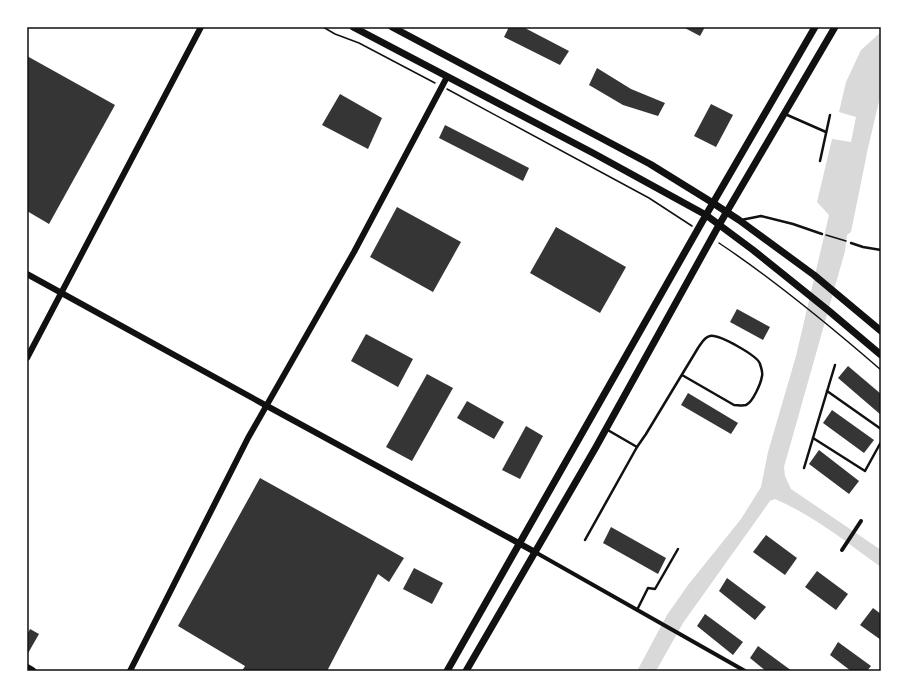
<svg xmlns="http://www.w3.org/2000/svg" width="908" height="698" font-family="Manrope,sans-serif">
<rect width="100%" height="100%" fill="#fff"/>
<path fill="#d9d9d9" d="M881,32V93L868,148L851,232L847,235L845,251L784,467L785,476L791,489L881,550V567C847,543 813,515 775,499L770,501L683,623L656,671H637L667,615L688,585L741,519L761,487L768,452L796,356L829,215L817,202L832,139L851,142L856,117L839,112L846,82L861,50Z"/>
<g fill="#353535">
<path d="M509,27H523L569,51L560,65L504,37Z"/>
<path d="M683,27H705L700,36Z"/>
<path d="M27,56L115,105L49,224L27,211Z"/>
<path d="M597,68L631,89L665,103L658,116L623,105L589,85Z"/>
<path d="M340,94L382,118L368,149L322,125Z"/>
<path d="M711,104L733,115L716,147L694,136Z"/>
<path d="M445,125L529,168L523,181L439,138Z"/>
<path d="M397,207L461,242L433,292L370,257Z"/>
<path d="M556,227L626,267L600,313L530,273Z"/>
<path d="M737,309L770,327L763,340L730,322Z"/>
<path d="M366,334L413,359L398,387L351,361Z"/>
<path d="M848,366L881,394V415L838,378Z"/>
<path d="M427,374L453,388L412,461L386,447Z"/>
<path d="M688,393L738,423L731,434L681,405Z"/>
<path d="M467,401L504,422L494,439L457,418Z"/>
<path d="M832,410L874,440L864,453L823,423Z"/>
<path d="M526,426L543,436L520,479L502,470Z"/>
<path d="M819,450L859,481L849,494L809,464Z"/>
<path d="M260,478L404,558L389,582L378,574L327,671H242L245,666L178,626Z"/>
<path d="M611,527L666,558L658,574L603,543Z"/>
<path d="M766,535L797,558L785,575L753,552Z"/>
<path d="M414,568L443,583L432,604L403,589Z"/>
<path d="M817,571L848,594L836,610L805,587Z"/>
<path d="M727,578L766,607L755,620L719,591Z"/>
<path d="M873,608L881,614V640L860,625Z"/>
<path d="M705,614L743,642L733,655L697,626Z"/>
<path d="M30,629L39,634L27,655V635Z"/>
<path d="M838,642L871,666L867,671H851L830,655Z"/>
<path d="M758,646L792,671H766L750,658Z"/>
</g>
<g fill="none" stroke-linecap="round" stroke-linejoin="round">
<g stroke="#111" stroke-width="1.5">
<path d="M323,27L335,34L359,43L435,83"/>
<path d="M447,89L649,198L692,226"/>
<path d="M826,235L846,241"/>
<path d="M719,243C776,281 829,325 881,370"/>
</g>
<g stroke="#111" stroke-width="2.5">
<path d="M785,114L826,132"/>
<path d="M820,161L830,115"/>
<path d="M741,220L761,216L793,224L822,234"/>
<path d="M851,243L863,247L881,250"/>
<path d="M835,365L813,438L865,471L881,442"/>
<path d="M827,391L881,429"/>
<path d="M606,429L637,447"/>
<path d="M804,468L813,438"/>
<path d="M585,540L637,447L646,434L698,348C701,344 704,337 710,336C719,334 758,356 760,364C761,367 763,373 762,376C761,383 753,402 746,405C742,406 738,405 734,405L682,375"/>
<path d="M637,610L648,588L655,589L678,549"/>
</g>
<g stroke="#111" stroke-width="4">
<path d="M842,550L861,521"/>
<path d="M535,552L745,671"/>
</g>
<g stroke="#111" stroke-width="6">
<path d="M27,274L267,406L535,552"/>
<path d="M27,358L201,27"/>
<path d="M130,671L248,438L354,252L447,77"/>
</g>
<g stroke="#111" stroke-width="7">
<path d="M353,27L593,153L706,215L753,250L829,311L881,355"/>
<path d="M392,27L650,164L713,203L739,220L814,275L881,331"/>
<path d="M447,671L706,215L815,27"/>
<path d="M466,671L596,447L719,225L835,27"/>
</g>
<path stroke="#111" stroke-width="8" d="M27,668L32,671"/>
</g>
<rect width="908" height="698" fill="none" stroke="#ffffff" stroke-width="56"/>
<rect x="28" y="28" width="852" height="642" fill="none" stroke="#111" stroke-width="1.5"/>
</svg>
